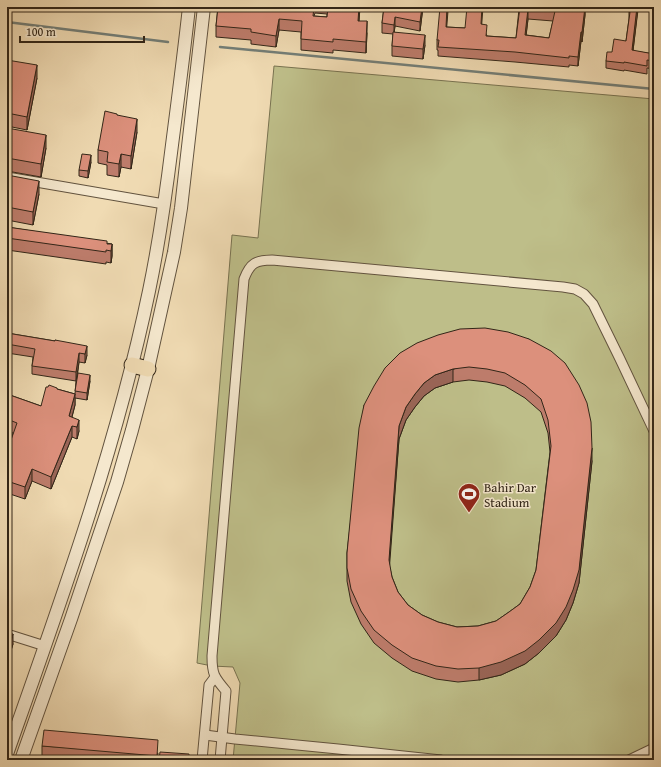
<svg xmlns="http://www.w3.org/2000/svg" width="661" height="767" font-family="'Gentium Book Plus',serif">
<rect width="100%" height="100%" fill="#f0dbb3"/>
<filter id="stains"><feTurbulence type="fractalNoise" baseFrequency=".005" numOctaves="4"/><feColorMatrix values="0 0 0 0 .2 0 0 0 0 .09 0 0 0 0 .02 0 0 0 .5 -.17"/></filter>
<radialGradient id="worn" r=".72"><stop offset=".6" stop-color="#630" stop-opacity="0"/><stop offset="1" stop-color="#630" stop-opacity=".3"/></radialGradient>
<path fill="#bebe89" stroke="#787250" d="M274,66L654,99V760H233L240,683L233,667L212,666L197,663L232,235L258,238Z"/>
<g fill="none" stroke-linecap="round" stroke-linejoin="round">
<g stroke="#737e77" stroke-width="2.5">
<path d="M7,22L168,42"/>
<path d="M220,47L654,89"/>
</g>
<g stroke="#62533f" stroke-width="11">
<g id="minor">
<path d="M7,177L164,204"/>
<path d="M7,634L45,646"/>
<path d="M205,735L235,739L338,749L441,760"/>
<path d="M202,760L209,685L215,677"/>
<path d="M220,760L226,691C214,677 212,674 212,656L244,279C250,263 256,260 272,260L563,287L575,289L584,294L593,304L620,359L654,431"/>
<path d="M629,760L654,748"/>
</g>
</g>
<g stroke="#62533f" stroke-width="14">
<g id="tertiary">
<path d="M7,754C61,601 116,449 149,291C159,243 166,194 172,145C178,99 184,53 189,7"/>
<path d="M21,760L71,619L117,482L132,430L148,369L174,252L181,208L204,7"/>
</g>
</g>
<g stroke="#322618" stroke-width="17">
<path id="primary" d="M132,365L148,369"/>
</g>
<use href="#minor" stroke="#f5e8ce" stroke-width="9"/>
<use href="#tertiary" stroke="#f5e8ce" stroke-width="12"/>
<use href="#primary" stroke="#f0dbb3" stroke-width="15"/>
</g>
<g fill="#bd7c6b" stroke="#322618" fill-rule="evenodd">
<path d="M218,7H360L359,21L367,33L366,53L333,50V53L301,50V32L279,30L276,47L251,44V40L216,37V26ZM315,13L327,14V17L314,16Z"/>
<path d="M384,7H423L420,31L395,26L394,32L425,45L423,59L392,56V46L393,34L382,33V23Z"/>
<path d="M448,7L446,27L465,28L482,24L487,36L516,38L519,9L500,7H585V15L582,42L581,41L578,66L569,65V67L515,62L438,56V50H437V40ZM528,19L553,21L549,38L526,35Z"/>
<path d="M638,7L633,51L654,54V69L647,68V74L624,70V71L606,68V61L612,52L626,41L629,19V12Z"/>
<path d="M7,60L37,78L27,130L7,126Z"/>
<path d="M117,115L137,132L131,169L121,167L119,177L107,175V165L98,163V150Z"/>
<path d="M7,128L46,148L41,177L7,171Z"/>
<path d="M91,162L88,178L79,176V170Z"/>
<path d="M7,175L39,194L33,225L7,220Z"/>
<path d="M7,227L112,244V256L111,263L106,262V264L7,250Z"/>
<path d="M7,333L55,341V340L87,355L85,363L79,362L77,379L90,381L87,400L75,398V405L72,417L79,431L77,439L72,437L51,489L32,481L25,499L7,493V439L11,440L13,433L7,431V394L41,406L57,389L75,394L76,381L32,374V366L33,357L7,353Z"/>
<path d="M529,339L592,461L579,583L573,603L566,620L556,636L539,653L525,664L501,675L479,680L458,682L436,679L412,671L392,658L374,643L361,624L351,602L347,581V553L364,405ZM469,380L487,382L505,386L525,398L541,412L548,433L550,452L536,570L530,587L520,604L509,612L496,621L478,626L457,627L438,622L422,615L408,605L398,592L392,577L389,564L399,439L406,420L415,407L424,396L435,388L453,382Z"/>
<path d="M7,633L13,644L9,657H7Z"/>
<path d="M42,746L158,753L157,760H56L42,759Z"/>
</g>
<g fill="#9a6557" stroke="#322618">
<path d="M359,7H360L358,32V21Z"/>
<path d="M422,7H423L420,31V22Z"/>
<path d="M447,7H448V11L446,36V27Z"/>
<path d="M482,7H483L481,34V24Z"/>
<path d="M585,7V15L582,42V32Z"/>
<path d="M637,7H638V10L632,58V50Z"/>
<path d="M528,9V19L525,45V35Z"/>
<path d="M395,17V26L394,34V25Z"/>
<path d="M279,19V30L276,47V36Z"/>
<path d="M367,21V33L366,53V42Z"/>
<path d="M581,32V41L578,66V57Z"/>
<path d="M425,35V45L423,59V49Z"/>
<path d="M37,65V78L27,130V117Z"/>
<path d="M137,119V132L131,169V156Z"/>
<path d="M46,135V148L41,177V164Z"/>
<path d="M121,154V167L119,177V164Z"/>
<path d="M91,155V162L88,178V171Z"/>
<path d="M39,181V194L33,225V212Z"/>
<path d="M112,244V256L111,263V251Z"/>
<path d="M87,346V355L85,363V354Z"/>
<path d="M79,353V362L76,381V372Z"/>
<path d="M453,369V382L435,388L424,396L415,407L406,420L399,439L389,573V560L399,426L406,407L415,394L424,383L435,375Z"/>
<path d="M90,375V381L87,400V393Z"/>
<path d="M75,394V405L69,428V416Z"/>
<path d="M79,420V431L77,439V427Z"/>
<path d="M72,426V437L51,489V477Z"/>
<path d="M592,448V461L579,583L573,603L566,620L556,636L539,653L525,664L501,675L479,680V668L579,570Z"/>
<path d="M32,469V481L25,499V487Z"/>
<path d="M13,634V644L9,657V648Z"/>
</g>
<g fill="#dc907c" stroke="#322618" fill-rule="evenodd">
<path d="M218,7H314L313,16L327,17L328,7H359L358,21H367L366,42L333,39V42L301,39L302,21L279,19L276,36L251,32V29L216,26Z"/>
<path d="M384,7H422L420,22L395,17L394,25L382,23Z"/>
<path d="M440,7H447L446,27L465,28L467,7H482L481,24L487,25L486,36L516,38L520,7H585L582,32H581L578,57L569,56V58L515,52L438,47L439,40H437ZM528,9L555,11L549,38L525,35Z"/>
<path d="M629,7H637L632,50L654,54V61L647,60V66L624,62V63L606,61L607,52H612L614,39L626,41L630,12H629Z"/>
<path d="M393,32L425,35L423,49L392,46Z"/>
<path d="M7,60L37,65L27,117L7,113Z"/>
<path d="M105,111L117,114V115L137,119L131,156L121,154L119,164L107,162L108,152L98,150Z"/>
<path d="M7,128L46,135L41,164L7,158Z"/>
<path d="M82,154L91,155L88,171L79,170Z"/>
<path d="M7,175L39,181L33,212L7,207Z"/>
<path d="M7,227L107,241V244H112L111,251L106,250V252L7,238Z"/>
<path d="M485,328L508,332L529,339L551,351L565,363L579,385L587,403L591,422L592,448L579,570L573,590L566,607L556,623L539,640L525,651L501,662L479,668L458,669L436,666L412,658L392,645L374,630L361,611L351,589L347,568V553L359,428L364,405L374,386L385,368L400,353L417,343L438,335L460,329ZM469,367L487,369L505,373L525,385L541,399L548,420L551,446L536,570L530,587L520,604L509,612L496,621L478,626L457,627L438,622L422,615L408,605L398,592L392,577L389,560L399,426L406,407L415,394L424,383L435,375L453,369Z"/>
<path d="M7,333L55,341V340L87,346L85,354L79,353L76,372L32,366L35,349L7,344Z"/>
<path d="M78,373L90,375L87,393L75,391Z"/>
<path d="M49,385L57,388V389L75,394L69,416L79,420L77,427L72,426L51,477L32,469L25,487L7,481V439L11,440L17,423L7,419V394L41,406L46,387H48Z"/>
<path d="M7,633L13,634L9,648L7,647Z"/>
<path d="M44,730L158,740L157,756L42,746Z"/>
<path d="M160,752L189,754V760H159Z"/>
</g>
<defs>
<g id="stadium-pin" transform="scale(1.15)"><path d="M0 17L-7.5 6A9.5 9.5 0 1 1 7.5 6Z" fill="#8f2418" stroke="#f5e8ce"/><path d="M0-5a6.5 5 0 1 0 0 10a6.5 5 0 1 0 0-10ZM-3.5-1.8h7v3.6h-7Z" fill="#fff"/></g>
</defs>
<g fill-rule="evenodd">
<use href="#stadium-pin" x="469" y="494"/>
</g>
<g text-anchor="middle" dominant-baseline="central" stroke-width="3" stroke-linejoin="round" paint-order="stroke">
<g font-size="13" fill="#322618" stroke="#f5e8ce" text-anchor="start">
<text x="484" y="487">Bahir Dar<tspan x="484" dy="15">Stadium</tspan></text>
</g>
</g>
<rect width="661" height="767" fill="none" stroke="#f0dbb3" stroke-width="24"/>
<rect x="8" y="8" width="645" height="751" fill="none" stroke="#322618" stroke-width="2"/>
<rect x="12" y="12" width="637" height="743" fill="none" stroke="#322618"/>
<path d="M20 36v6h124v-6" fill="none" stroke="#322618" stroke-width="2"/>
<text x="26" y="36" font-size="12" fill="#322618" stroke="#f5e8ce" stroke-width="3" paint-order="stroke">100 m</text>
<rect width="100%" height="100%" filter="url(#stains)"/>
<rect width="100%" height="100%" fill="url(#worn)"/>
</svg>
